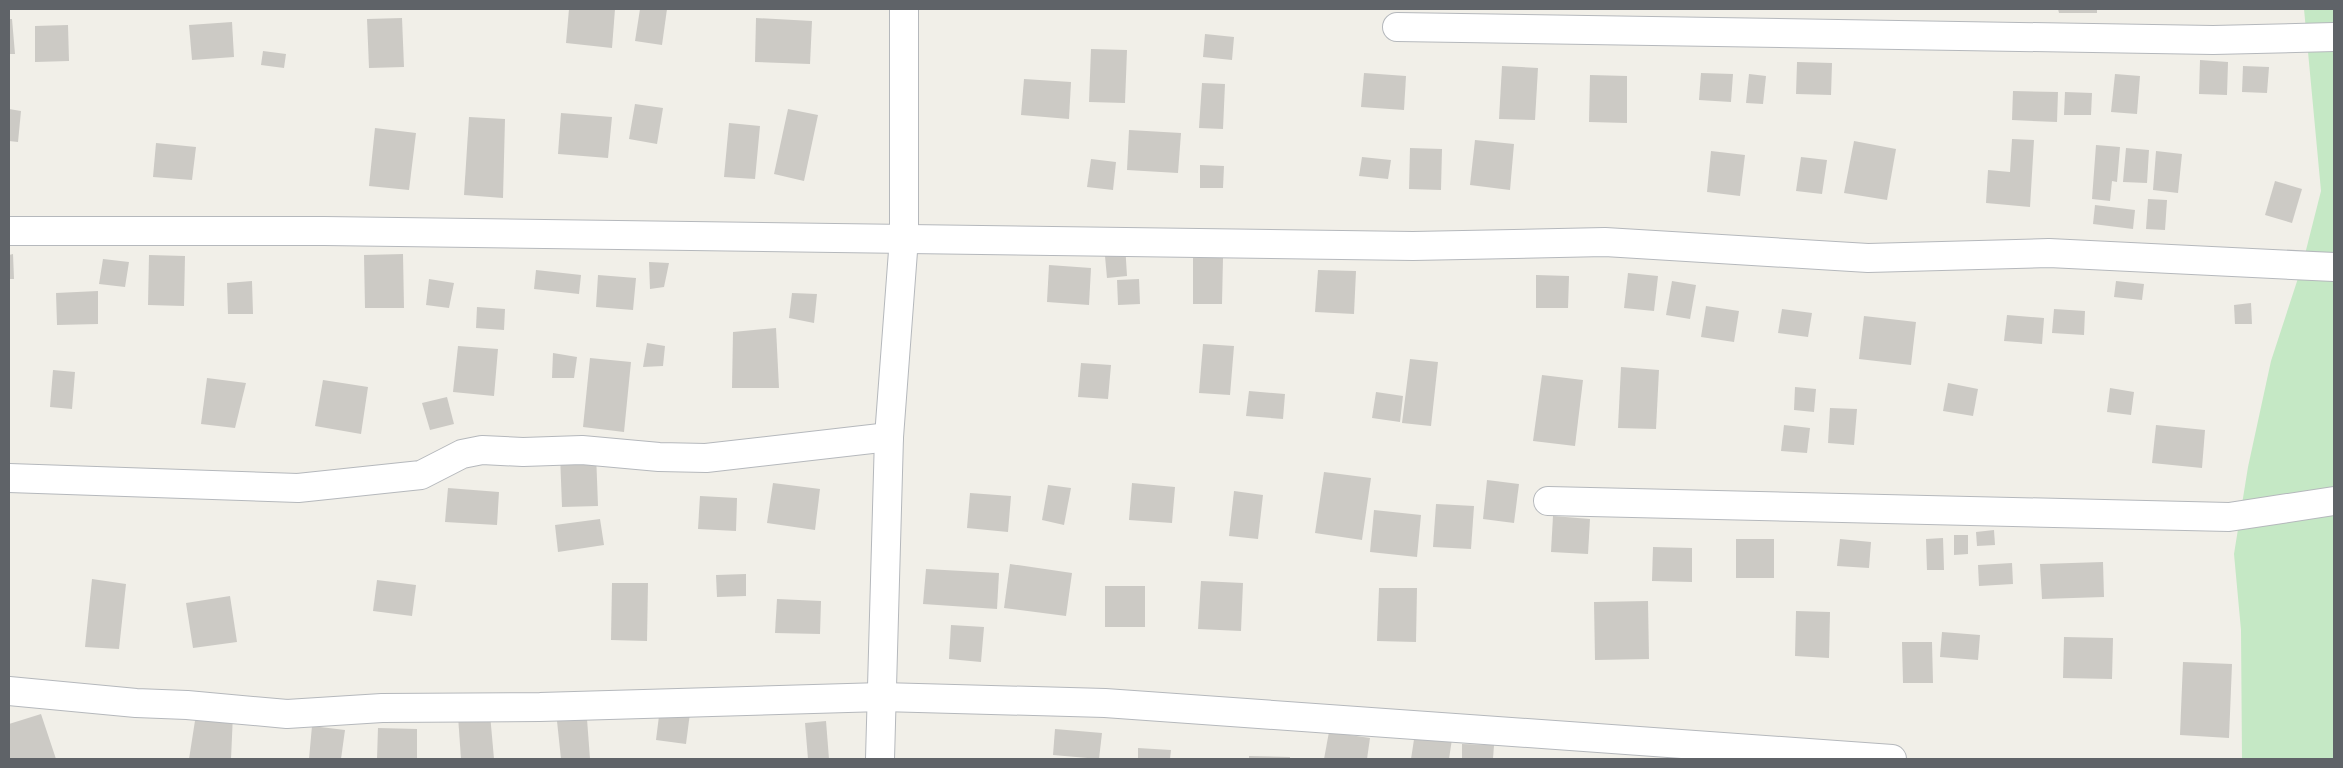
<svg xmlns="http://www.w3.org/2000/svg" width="2343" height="768" font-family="Overpass,sans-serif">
<rect width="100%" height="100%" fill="#f1efe8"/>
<path fill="#c5e8c5" d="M2304,9H2334V759H2242L2241,630L2234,554L2248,467L2271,361L2302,266L2321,191Z"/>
<g fill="#cccac5">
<path d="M569,9H615L612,48L566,43Z"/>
<path d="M640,9H667L662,45L635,41Z"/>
<path d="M2058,9H2097V13H2059Z"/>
<path d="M402,18L404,67L369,68L367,19Z"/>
<path d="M756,18L812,21L810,64L755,62Z"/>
<path d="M9,19H12L15,54H9Z"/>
<path d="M232,22L234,57L192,60L189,25Z"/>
<path d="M68,25L69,61L35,62V26Z"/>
<path d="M1205,34L1234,37L1232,60L1203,57Z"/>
<path d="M1091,49L1127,50L1125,103L1089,102Z"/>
<path d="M263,51L286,54L284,68L261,65Z"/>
<path d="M2200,60L2228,62L2227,95L2199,94Z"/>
<path d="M1797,62L1832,63L1831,95L1796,94Z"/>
<path d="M1502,66L1538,68L1535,120L1499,119Z"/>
<path d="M2243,66L2269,67L2267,93L2242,92Z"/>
<path d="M1364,73L1406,76L1404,110L1361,107Z"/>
<path d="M1701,73L1733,74L1731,102L1699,100Z"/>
<path d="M1749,74L1766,76L1763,104L1746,103Z"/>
<path d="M2115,74L2140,76L2137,114L2111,112Z"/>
<path d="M1590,75L1627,76V123L1589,122Z"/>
<path d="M1024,79L1071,82L1069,119L1021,115Z"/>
<path d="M1202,83L1225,84L1223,129L1199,128Z"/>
<path d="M2013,91L2058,92L2057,122L2012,120Z"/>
<path d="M2065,92L2092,93L2091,115H2064Z"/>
<path d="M635,104L663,108L657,144L629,139Z"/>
<path d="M9,109L21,111L18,142L9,141Z"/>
<path d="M788,109L818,115L804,181L774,174Z"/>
<path d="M561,113L612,117L608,158L558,154Z"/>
<path d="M469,117L505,119L503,198L464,195Z"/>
<path d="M729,123L760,126L755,179L724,177Z"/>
<path d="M375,128L416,133L409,190L369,186Z"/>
<path d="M1129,130L1181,133L1178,173L1127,170Z"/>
<path d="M2012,139L2034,140L2030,207L1986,203L1988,170L2010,172Z"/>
<path d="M1475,140L1514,144L1510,190L1470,185Z"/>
<path d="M1854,141L1896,149L1887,200L1844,193Z"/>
<path d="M156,143L196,147L192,180L153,177Z"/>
<path d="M2096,145L2120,147L2117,182L2112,181L2110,201L2092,199Z"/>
<path d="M1410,148L1442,149L1441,190L1409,189Z"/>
<path d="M2126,148L2149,150L2147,183L2123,182Z"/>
<path d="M1711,151L1745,155L1740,196L1707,192Z"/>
<path d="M2156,151L2182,154L2178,193L2153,190Z"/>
<path d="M1362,157L1391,160L1388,179L1359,176Z"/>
<path d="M1801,157L1827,160L1822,194L1796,191Z"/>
<path d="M1091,159L1116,162L1113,190L1087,187Z"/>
<path d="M1200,165L1224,166L1223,188H1200Z"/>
<path d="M2275,181L2302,189L2292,223L2265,215Z"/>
<path d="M2148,199L2167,200L2165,230L2146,229Z"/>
<path d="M2095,205L2135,210L2133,229L2093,224Z"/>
<path d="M1125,243L1127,276L1107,278L1104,245Z"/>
<path d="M13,254L14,279H9V255Z"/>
<path d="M403,254L404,308H365L364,255Z"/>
<path d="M149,255L185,256L184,306L148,305Z"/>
<path d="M1193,258H1223L1222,304H1193Z"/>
<path d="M103,259L129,262L125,287L99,284Z"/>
<path d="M649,262L669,263L664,287L650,289Z"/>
<path d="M1049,265L1091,268L1089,305L1047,302Z"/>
<path d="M536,270L581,275L579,294L534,289Z"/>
<path d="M1318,270L1356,271L1354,314L1315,312Z"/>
<path d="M1628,273L1658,276L1654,311L1624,308Z"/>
<path d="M598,275L636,278L633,310L596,307Z"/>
<path d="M1536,275L1569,276L1568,308H1536Z"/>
<path d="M429,279L454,283L449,308L426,305Z"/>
<path d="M1139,279L1140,304L1118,305L1117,280Z"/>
<path d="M252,281L253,314H228L227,283Z"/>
<path d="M1672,281L1696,285L1690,319L1666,315Z"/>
<path d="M2116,281L2144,284L2142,300L2114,297Z"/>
<path d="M98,291V324L57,325L56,293Z"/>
<path d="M792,293L817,294L814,323L789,318Z"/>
<path d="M2251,303L2252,324H2235L2234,305Z"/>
<path d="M1706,306L1739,311L1734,342L1701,337Z"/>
<path d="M477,307L505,309L504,330L476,328Z"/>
<path d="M1782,309L1812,313L1808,337L1778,333Z"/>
<path d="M2054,309L2085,311L2084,335L2052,333Z"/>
<path d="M2007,315L2044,318L2042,344L2004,341Z"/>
<path d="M1864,316L1916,322L1911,365L1859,359Z"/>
<path d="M776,328L779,388H732L733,332Z"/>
<path d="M647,343L665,346L663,366L643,367Z"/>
<path d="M1203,344L1234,346L1230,395L1199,393Z"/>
<path d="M458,346L498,349L494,396L453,392Z"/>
<path d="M553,353L577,357L574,378H552Z"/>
<path d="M590,358L631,362L624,432L583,427Z"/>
<path d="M1410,359L1438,362L1431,426L1402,423Z"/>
<path d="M1081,363L1111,365L1108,399L1078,397Z"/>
<path d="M1621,367L1659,370L1656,429L1618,428Z"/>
<path d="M53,370L75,372L72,409L50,407Z"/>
<path d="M1542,375L1583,380L1575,446L1533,441Z"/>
<path d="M207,378L246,383L235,428L201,424Z"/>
<path d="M323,380L368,387L361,434L315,426Z"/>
<path d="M1948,383L1978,389L1973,416L1943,411Z"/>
<path d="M1795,387L1816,389L1814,412L1794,410Z"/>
<path d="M2110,388L2134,392L2131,415L2107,412Z"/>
<path d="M1249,391L1285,394L1283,419L1246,416Z"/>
<path d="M1376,392L1403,396L1400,422L1372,418Z"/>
<path d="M447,397L454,424L430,430L422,403Z"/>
<path d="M1830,408L1857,409L1854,445L1828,443Z"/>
<path d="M1784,425L1810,428L1807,453L1781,451Z"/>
<path d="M2156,425L2205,430L2202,468L2152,463Z"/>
<path d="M596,453L598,506L562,507L560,454Z"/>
<path d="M1324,472L1371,478L1362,540L1315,533Z"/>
<path d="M1487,480L1519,484L1514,523L1483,519Z"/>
<path d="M773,483L820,489L815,530L767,523Z"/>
<path d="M1132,483L1175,487L1172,523L1129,520Z"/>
<path d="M1048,485L1071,488L1064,525L1042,520Z"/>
<path d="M448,488L499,492L497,525L445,522Z"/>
<path d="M1234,491L1263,495L1258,539L1229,536Z"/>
<path d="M970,493L1011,496L1008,532L967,528Z"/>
<path d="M700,496L737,498L736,531L698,529Z"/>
<path d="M1436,504L1474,506L1471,549L1433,547Z"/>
<path d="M1374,510L1421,515L1417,557L1370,552Z"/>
<path d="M1553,516L1590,519L1588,554L1551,552Z"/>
<path d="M600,519L604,545L558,552L555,525Z"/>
<path d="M1994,530L1995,545L1977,546L1976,532Z"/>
<path d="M1954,535H1968V554L1954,555Z"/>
<path d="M1943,538L1944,570H1927L1926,539Z"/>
<rect x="1736" y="539" width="38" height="39"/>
<path d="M1840,539L1871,542L1869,568L1837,566Z"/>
<path d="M1653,547L1692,548V582L1652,581Z"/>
<path d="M2103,562L2104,597L2042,599L2040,564Z"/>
<path d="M2012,563L2013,584L1979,586L1978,565Z"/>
<path d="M1010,564L1072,573L1066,616L1004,608Z"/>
<path d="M926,569L999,573L997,609L923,604Z"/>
<path d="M746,574V596L717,597L716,575Z"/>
<path d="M92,579L126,584L119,649L85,647Z"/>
<path d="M377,580L416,585L412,616L373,611Z"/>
<path d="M1201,581L1243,583L1241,631L1198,629Z"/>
<path d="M612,583H648L647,641L611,640Z"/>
<rect x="1105" y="586" width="40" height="41"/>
<path d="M1379,588H1417L1416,642L1377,641Z"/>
<path d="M230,596L237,642L193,648L186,603Z"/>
<path d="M777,599L821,601L820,634L775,633Z"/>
<path d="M1648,601L1649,659L1595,660L1594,602Z"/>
<path d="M1796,611L1830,612L1829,658L1795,656Z"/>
<path d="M951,625L984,627L981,662L949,659Z"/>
<path d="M1942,632L1980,635L1978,660L1940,657Z"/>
<path d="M2064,637L2113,638L2112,679L2063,678Z"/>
<path d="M1902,642H1932L1933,683H1903Z"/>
<path d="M2183,662L2232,664L2229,738L2180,735Z"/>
<path d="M197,708L233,714L231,759H189Z"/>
<path d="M660,708L690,713L686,744L656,740Z"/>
<path d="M41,714L56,759H9V724Z"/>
<path d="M490,714L494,759H461L458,716Z"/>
<path d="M587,719L590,759H561L557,721Z"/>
<path d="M826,721L829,759H808L805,723Z"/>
<path d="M312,726L345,730L341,759H309Z"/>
<path d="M378,728L417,729V759H377Z"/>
<path d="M1055,729L1102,733L1099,759L1053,755Z"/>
<path d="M1329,732L1370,738L1367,759H1324Z"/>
<path d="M1415,733L1452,739L1449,759H1411Z"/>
<path d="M1462,744L1494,745L1493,759H1462Z"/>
<path d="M1138,748L1171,750L1170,759H1138Z"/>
<path d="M1249,756L1290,757V759H1249Z"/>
</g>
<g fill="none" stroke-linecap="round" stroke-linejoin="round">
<g stroke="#b5b8bc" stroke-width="30">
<g id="minor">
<path d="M1397,27L2213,40L2334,37"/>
<path d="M9,231H324L1413,246L1605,242L1868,258L2049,253L2334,267"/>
<path d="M9,478L298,488L421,475L462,454L482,450L523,452L582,450L659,457L706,458L889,437"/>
<path d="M1548,501L2229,517L2334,501"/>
<path d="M9,691L136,703L187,705L287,714L382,708L540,707L882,697L1105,703L1892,759"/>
<path d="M880,759L889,437L904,238V9"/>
</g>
</g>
<use href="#minor" stroke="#fff" stroke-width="28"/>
</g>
<rect width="2343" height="768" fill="none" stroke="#5f6368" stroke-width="20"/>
</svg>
